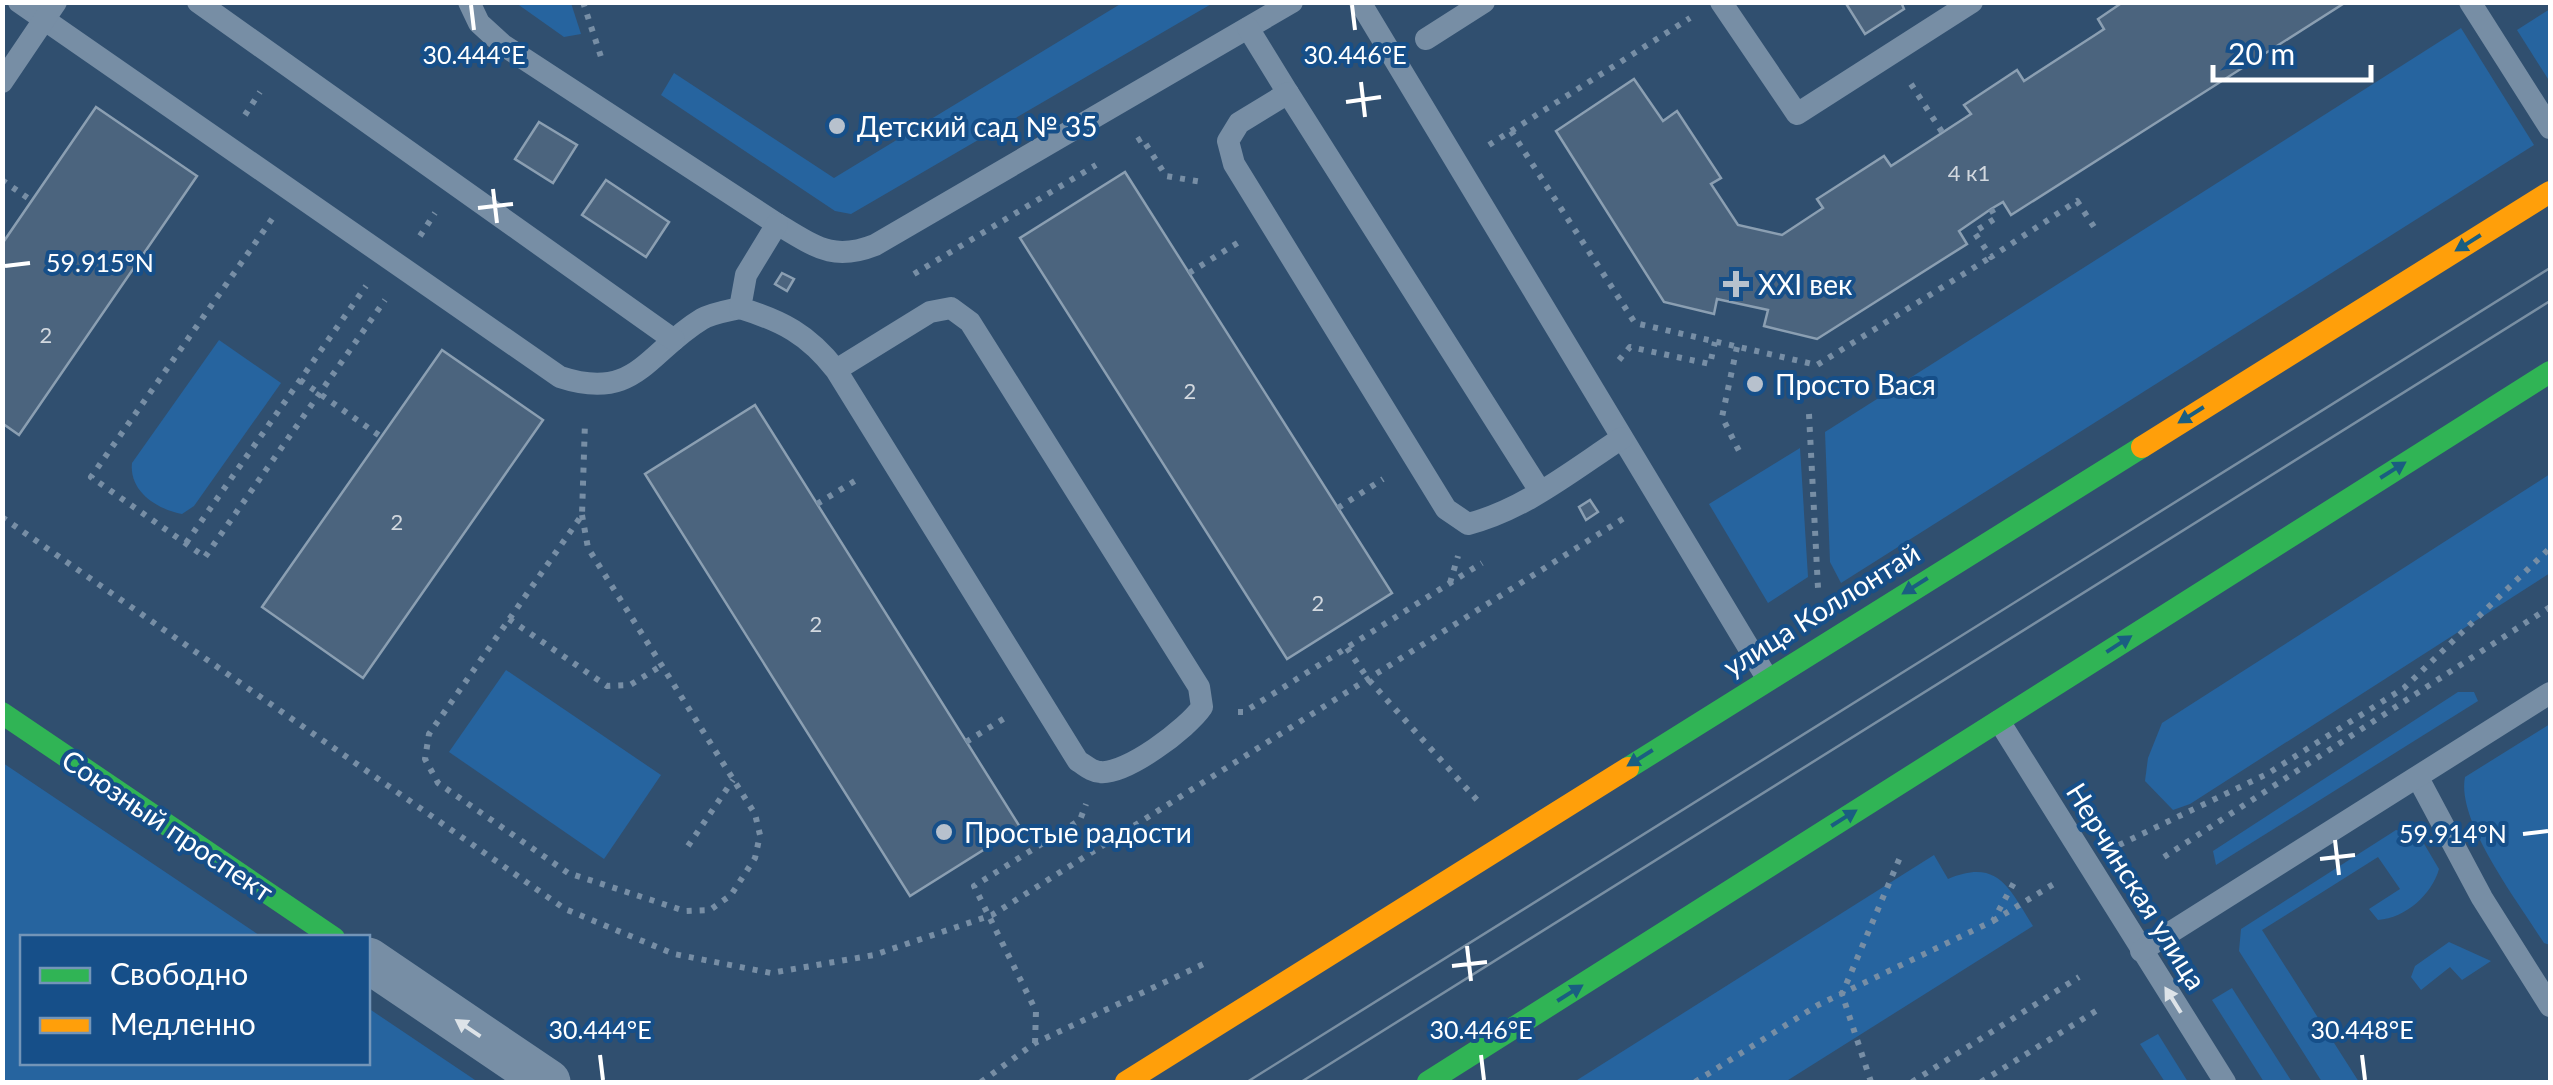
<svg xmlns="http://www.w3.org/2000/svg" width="2553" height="1085" font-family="Lato,sans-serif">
<rect width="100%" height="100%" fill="#304f6f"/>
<g fill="#26649f">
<path d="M516,3H571L581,34L564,37Z"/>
<path d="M1122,3H1213L851,214L835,211L661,95L674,73L834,178Z"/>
<path d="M2550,9V82L2517,30Z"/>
<path d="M2461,28L2534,145L1841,583L1830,562L1825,432Z"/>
<path d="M219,340L281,383L194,506L182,514C156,509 129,491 132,463Z"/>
<path d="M1800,448L1808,577L1768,603L1709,504Z"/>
<path d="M2550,474V573L2190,804L2173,810L2145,781L2148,758L2162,723Z"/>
<path d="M506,670L661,775L604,859L449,752Z"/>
<path d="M2458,692H2474L2478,701L2216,865L2213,851Z"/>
<path d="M2550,724V945L2544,943C2520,904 2456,822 2465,777Z"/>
<path d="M3,763L262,937L22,938V1062H368V1008L478,1082H3Z"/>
<path d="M2396,830L2420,837L2439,869C2432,894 2406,918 2378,920L2369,909L2400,889L2378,857L2262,930L2359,1082H2322L2239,951L2241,929Z"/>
<path d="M1934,855L1948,879C1998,858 2009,888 2033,926L1785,1082H1574Z"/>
<path d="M2449,942L2491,961L2462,980L2450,967L2421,990L2411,977L2415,966Z"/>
<path d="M2232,988L2292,1082H2264L2212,1000Z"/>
<path d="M2158,1034L2188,1082H2165L2140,1044Z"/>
</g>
<g fill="#4b647e" stroke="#8b9fb2" stroke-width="2.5">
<path d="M1845,2H1901L1904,9L1865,34Z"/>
<path d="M2123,2H2346L2011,215L2003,202L1991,209L1959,231L1967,244L1817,339L1764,326L1768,310L1717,299L1714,314L1664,302L1556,131L1634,79L1663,121L1677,111L1721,178L1711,184L1738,225L1782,235L1823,208L1817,199L1884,156L1891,166L1971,114L1964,105L2017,70L2024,81L2095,35L2104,29L2098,19Z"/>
<path d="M96,107L197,176L19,435L2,423V244Z"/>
<path d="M539,122L577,145L553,183L515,159Z"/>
<path d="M1125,172L1392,593L1287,659L1020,238Z"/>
<path d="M606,180L669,222L646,257L582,215Z"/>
<path d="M782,273L794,279L787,291L775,284Z"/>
<path d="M442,350L543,420L363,678L262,607Z"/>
<path d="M755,405L1020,827L910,896L645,474Z"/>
<path d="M1590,500L1598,512L1586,520L1579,507Z"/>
</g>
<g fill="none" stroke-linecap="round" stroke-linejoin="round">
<g stroke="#778ea5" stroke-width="6" stroke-dasharray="5 8" stroke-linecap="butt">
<path d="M583,2L603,63"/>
<path d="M1911,84L1942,132"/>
<path d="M245,115L260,92"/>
<path d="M1511,131L1635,323L1817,365L1991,257"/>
<path d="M1137,141L1142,138L1166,176L1202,182"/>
<path d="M1489,145L1690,18"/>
<path d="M2,180L32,201"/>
<path d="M1991,209L1996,218L1974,232L1991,257L2077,201L2098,233"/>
<path d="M272,219L91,477L205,557L385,300"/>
<path d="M420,236L435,213"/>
<path d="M1189,273L1239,242"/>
<path d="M914,274L1096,165"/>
<path d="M1737,347L1722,417L1739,451"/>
<path d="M1619,360L1630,347L1710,364L1715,342"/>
<path d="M300,380L380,436"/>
<path d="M1809,414L1818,588"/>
<path d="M817,504L858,479"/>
<path d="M1338,508L1383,479"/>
<path d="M582,515L588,548L755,814L760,835L755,858L731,895L710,910L685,911L568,873L438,783L425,759L429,734L582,515L585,422"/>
<path d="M2,517L565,909L674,954L771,973L874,955L992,915L1629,515"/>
<path d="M186,543L366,286"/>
<path d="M1450,583L1458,556"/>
<path d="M509,619L607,686L630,685L661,666"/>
<path d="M1347,648L1368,679L1477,800"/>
<path d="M1238,712H1244L1482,563"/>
<path d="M966,742L1008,716"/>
<path d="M2119,845L2267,774L2404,688L2550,548"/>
<path d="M688,846L733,780"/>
<path d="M2164,857L2550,607"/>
<path d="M1993,921L2057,882"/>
<path d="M1035,1043L1036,1011L974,886L1080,820L1086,804"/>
<path d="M981,1082L1035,1043L1210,961"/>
<path d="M1695,1082L1818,1005L1993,921L2017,877"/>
<path d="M1871,1082L1842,994L1901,855"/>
<path d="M1912,1082L2079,977"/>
<path d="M1981,1082L2099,1009"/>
</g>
<g stroke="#778ea5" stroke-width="22">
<path d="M19,2L560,377C636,402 646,353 702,319C713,313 727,311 740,308"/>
<path d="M198,2L674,340"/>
<path d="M469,2L479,23L503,45L777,224C815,246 832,262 875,245L1292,2"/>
<path d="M1360,2L1767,678"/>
<path d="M1721,2L1797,114L1972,2"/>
<path d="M2470,2L2550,128"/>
<path d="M1248,28L1288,93"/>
<path d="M1426,39L1484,2"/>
<path d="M2,82L56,2"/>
<path d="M777,224L746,275L740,308C782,321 808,334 836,370L1078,761C1085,765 1092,772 1100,772C1126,775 1188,728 1202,707L1199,687L970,322L951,308L930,312L836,370"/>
<path d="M1540,491L1288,93L1239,123L1228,141L1234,164L1446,509L1468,524C1524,510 1573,470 1622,438"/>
<path d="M1999,721L2225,1082"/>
<path d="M2418,778L2482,898L2550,1006"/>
<path d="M2141,951L2550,693"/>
</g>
<path stroke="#778ea5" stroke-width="45" d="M368,960L548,1082"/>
<g stroke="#30b455" stroke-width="22">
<path d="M2,713L334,938"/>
<path d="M1628,768L2142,447"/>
<path d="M1428,1082L2550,372"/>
</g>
<g stroke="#ff9f0a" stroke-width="22">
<path d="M2142,447L2550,192"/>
<path d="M1126,1082L1628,768"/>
</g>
<g stroke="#798fa3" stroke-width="2.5">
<path d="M1247,1082L2550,268"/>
<path d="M1301,1082L2550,301"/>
</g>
</g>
<defs><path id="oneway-solid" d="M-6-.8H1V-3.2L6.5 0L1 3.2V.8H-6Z" transform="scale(2.5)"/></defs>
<g fill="#1a5e81">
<use href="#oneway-solid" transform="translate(2468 243) rotate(148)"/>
<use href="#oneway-solid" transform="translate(2191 415) rotate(148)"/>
<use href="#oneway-solid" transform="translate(2393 470) rotate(-32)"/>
<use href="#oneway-solid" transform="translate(1915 586) rotate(148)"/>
<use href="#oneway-solid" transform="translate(2119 644) rotate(-33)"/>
<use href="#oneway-solid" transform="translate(1640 758) rotate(148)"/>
<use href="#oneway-solid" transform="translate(1844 818) rotate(-32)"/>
<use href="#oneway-solid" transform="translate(1570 993) rotate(-32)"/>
</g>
<g fill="#dde3e8">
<use href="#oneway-solid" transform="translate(2173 1000) rotate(-122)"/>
<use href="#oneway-solid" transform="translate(468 1028) rotate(-146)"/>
</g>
<path fill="none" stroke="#fff" stroke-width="4" d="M471,5L474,30M1352,5L1355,30M1361,82L1365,117M1346,102L1381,97M493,189L497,223M478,208L513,204M5,266L30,263M2523,834L2548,831M2335,840L2339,875M2320,859L2355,855M1467,946L1471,981M1452,966L1487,962M600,1055L603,1080M1481,1055L1484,1080M2362,1055L2365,1080"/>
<g fill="#b7c1cd" stroke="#164f89" stroke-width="4">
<circle cx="837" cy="126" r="10"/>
<path d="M1731 269h10v10h10v10h-10v10h-10v-10h-10v-10h10z"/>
<circle cx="1755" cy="384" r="10"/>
<circle cx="944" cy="832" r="10"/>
</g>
<g text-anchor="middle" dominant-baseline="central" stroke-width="8" stroke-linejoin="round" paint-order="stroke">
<g font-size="22" fill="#d2d8df">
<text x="1969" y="172">4 к1</text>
<text x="46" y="334">2</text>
<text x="1190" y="390">2</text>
<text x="397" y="521">2</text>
<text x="1318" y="602">2</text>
<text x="816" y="623">2</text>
</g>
<g font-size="28" fill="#fff" stroke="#164f89" text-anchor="start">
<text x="857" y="126">Детский сад № 35</text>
<text x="1758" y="284">XXI век</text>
<text x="1775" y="384">Просто Вася</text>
<text x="964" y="832">Простые радости</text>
</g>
<g font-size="28" fill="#fff" stroke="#164f89">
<text transform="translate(1821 609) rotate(-32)">улица Коллонтай</text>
<text transform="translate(168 825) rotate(34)">Союзный проспект</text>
<text transform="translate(2137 886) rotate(58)">Нерчинская улица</text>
</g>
</g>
<g font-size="25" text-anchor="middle" fill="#fff" stroke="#164f89" stroke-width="8" stroke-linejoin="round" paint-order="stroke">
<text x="474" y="64">30.444°E</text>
<text x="1355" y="64">30.446°E</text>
<text x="100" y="272">59.915°N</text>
<text x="2453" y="843">59.914°N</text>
<text x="600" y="1039">30.444°E</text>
<text x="1481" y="1039">30.446°E</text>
<text x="2362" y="1039">30.448°E</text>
</g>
<rect width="2553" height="1085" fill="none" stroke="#ffffff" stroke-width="10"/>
<rect x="20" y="935" width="350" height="130" fill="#164f89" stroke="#7395b8" stroke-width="2.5"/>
<rect x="40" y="968" width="50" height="15" fill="#30b455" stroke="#7395b8" stroke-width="2.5"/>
<text x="110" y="985" font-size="30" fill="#ffffff">Свободно</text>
<rect x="40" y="1018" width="50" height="15" fill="#ff9f0a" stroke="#7395b8" stroke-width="2.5"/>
<text x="110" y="1035" font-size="30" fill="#ffffff">Медленно</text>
<path d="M2213 65v15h158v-15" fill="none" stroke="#ffffff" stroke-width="5"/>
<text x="2228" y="65" font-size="30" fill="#ffffff" stroke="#164f89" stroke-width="8" paint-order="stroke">20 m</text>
</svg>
